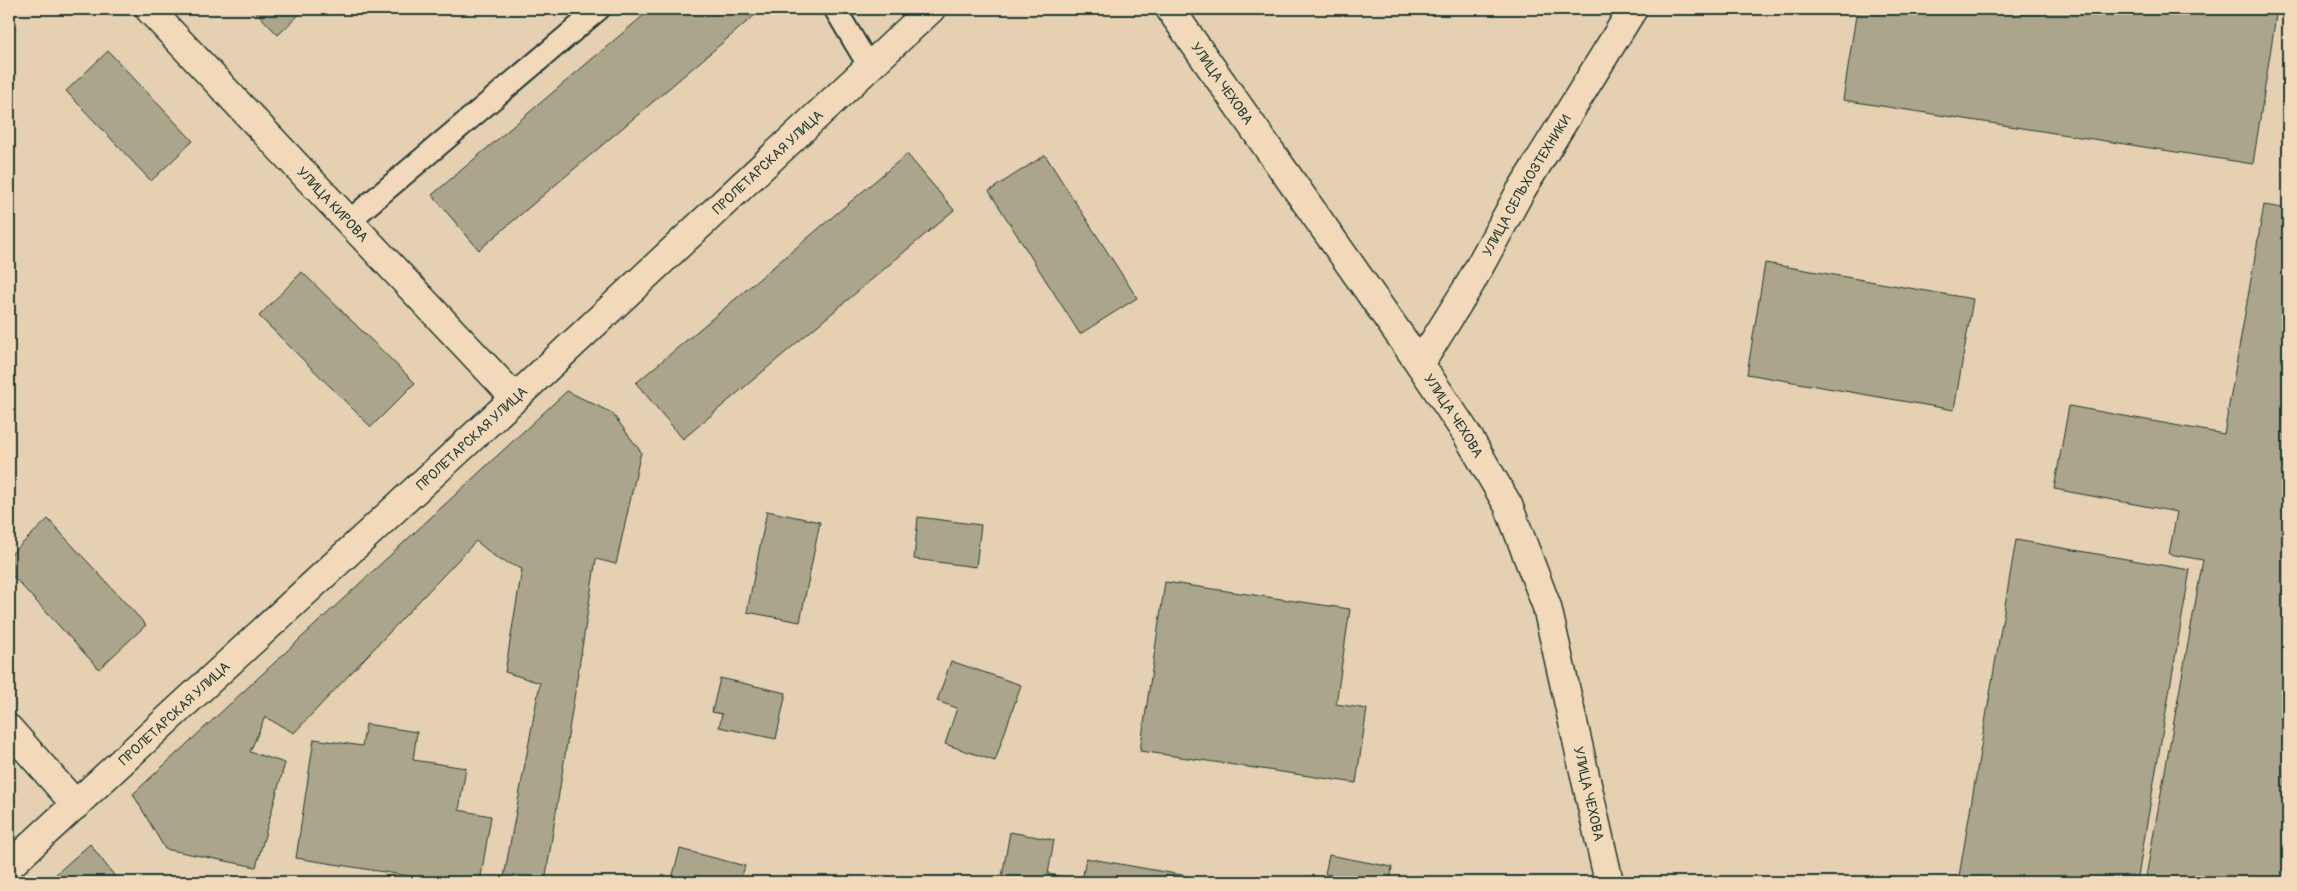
<svg xmlns="http://www.w3.org/2000/svg" width="2297" height="891" font-family="Pangolin,sans-serif">
<rect width="100%" height="100%" fill="#e5d0b2"/>
<filter id="ink" filterUnits="userSpaceOnUse"><feTurbulence type="fractalNoise" baseFrequency=".02" numOctaves="2"/><feDisplacementMap in="SourceGraphic" scale="10" xChannelSelector="R" yChannelSelector="G"/><feConvolveMatrix kernelMatrix="1 2 1 2 8 2 1 2 1" color-interpolation-filters="sRGB"/></filter>
<g filter="url(#ink)">
<g fill="#aba58c" stroke="#1f3d34">
<path d="M253,9H305L278,35Z"/>
<path d="M651,9H762L479,250L432,195Z"/>
<path d="M1857,9H2277L2253,164L1843,100Z"/>
<path d="M108,51L193,141L151,181L66,91Z"/>
<path d="M907,154L954,210L683,439L636,383Z"/>
<path d="M1045,155L1137,298L1080,334L989,191Z"/>
<path d="M2264,205L2288,209V882H2145L2203,560L2169,554L2177,512L2054,489L2069,406L2224,434Z"/>
<path d="M1765,263L1973,299L1954,410L1747,374Z"/>
<path d="M302,272L415,383L371,427L259,316Z"/>
<path d="M567,391L612,413L641,452L616,564L596,559L545,882H503L540,683L505,672L522,569L498,559L476,541L294,733L265,717L250,752L285,763L256,867L165,849L133,794Z"/>
<path d="M767,511L820,522L800,622L747,612Z"/>
<path d="M918,517L981,525L976,567L914,559Z"/>
<path d="M48,519L146,625L99,669L9,572V556Z"/>
<path d="M2016,540L2190,570L2137,882H1958Z"/>
<path d="M1165,582L1350,609L1336,704L1367,709L1356,783L1140,751Z"/>
<path d="M951,661L1021,685L995,761L945,744L957,708L937,701Z"/>
<path d="M720,678L786,693L776,739L719,727L722,714L712,712Z"/>
<path d="M366,724L417,732L413,760L466,768L459,810L491,816L480,882H447L296,858L314,739L362,746Z"/>
<path d="M1010,832L1054,840L1048,874L1082,880L1086,858L1204,879V882H1001Z"/>
<path d="M90,844L119,882H47Z"/>
<path d="M680,849L745,866L740,882H671Z"/>
<path d="M1329,855L1392,867L1390,882H1335L1336,876L1325,874Z"/>
</g>
<g fill="none" stroke-linecap="round" stroke-linejoin="round">
<g stroke="#1f3d34" stroke-width="25">
<g id="lane">
<path d="M835,9L869,66"/>
<path d="M349,221L599,9"/>
</g>
</g>
<g stroke="#1f3d34" stroke-width="31">
<g id="street">
<path id="s1" d="M149,9L515,398"/>
<path id="s2" d="M1420,364L1470,284L1520,192L1633,9"/>
<path d="M9,729L76,805"/>
<path id="s3" d="M9,866L515,398L931,9"/>
</g>
</g>
<g stroke="#1f3d34" stroke-width="31">
<g id="secondary">
<path id="s4" d="M1170,9L1420,364L1466,433L1508,505L1547,607L1609,882"/>
</g>
</g>
<use href="#lane" stroke="#f2d9ba" stroke-width="21"/>
<use href="#street" stroke="#f2d9ba" stroke-width="28"/>
<use href="#secondary" stroke="#f2d9ba" stroke-width="28"/>
</g>
</g>
<g text-anchor="middle" dominant-baseline="central" stroke-width="4" stroke-linejoin="round" paint-order="stroke">
<g font-size="14" fill="#1f3d34" stroke="#f2d9ba">
<text stroke="none"><textPath href="#s4" startOffset="91">УЛИЦА ЧЕХОВА</textPath></text>
<text stroke="none"><textPath href="#s3" startOffset="1035">ПРОЛЕТАРСКАЯ УЛИЦА</textPath></text>
<text stroke="none"><textPath href="#s2" startOffset="208">УЛИЦА СЕЛЬХОЗТЕХНИКИ</textPath></text>
<text stroke="none"><textPath href="#s1" startOffset="268">УЛИЦА КИРОВА</textPath></text>
<text stroke="none"><textPath href="#s4" startOffset="496">УЛИЦА ЧЕХОВА</textPath></text>
<text stroke="none"><textPath href="#s3" startOffset="630">ПРОЛЕТАРСКАЯ УЛИЦА</textPath></text>
<text stroke="none"><textPath href="#s3" startOffset="225">ПРОЛЕТАРСКАЯ УЛИЦА</textPath></text>
<text stroke="none"><textPath href="#s4" startOffset="901">УЛИЦА ЧЕХОВА</textPath></text>
</g>
</g>
<rect width="2297" height="891" fill="none" stroke="#f2d9ba" stroke-width="30"/>
<rect x="15" y="15" width="2267" height="861" fill="none" stroke="#1f3d34" stroke-width="2" filter="url(#ink)"/>
</svg>
